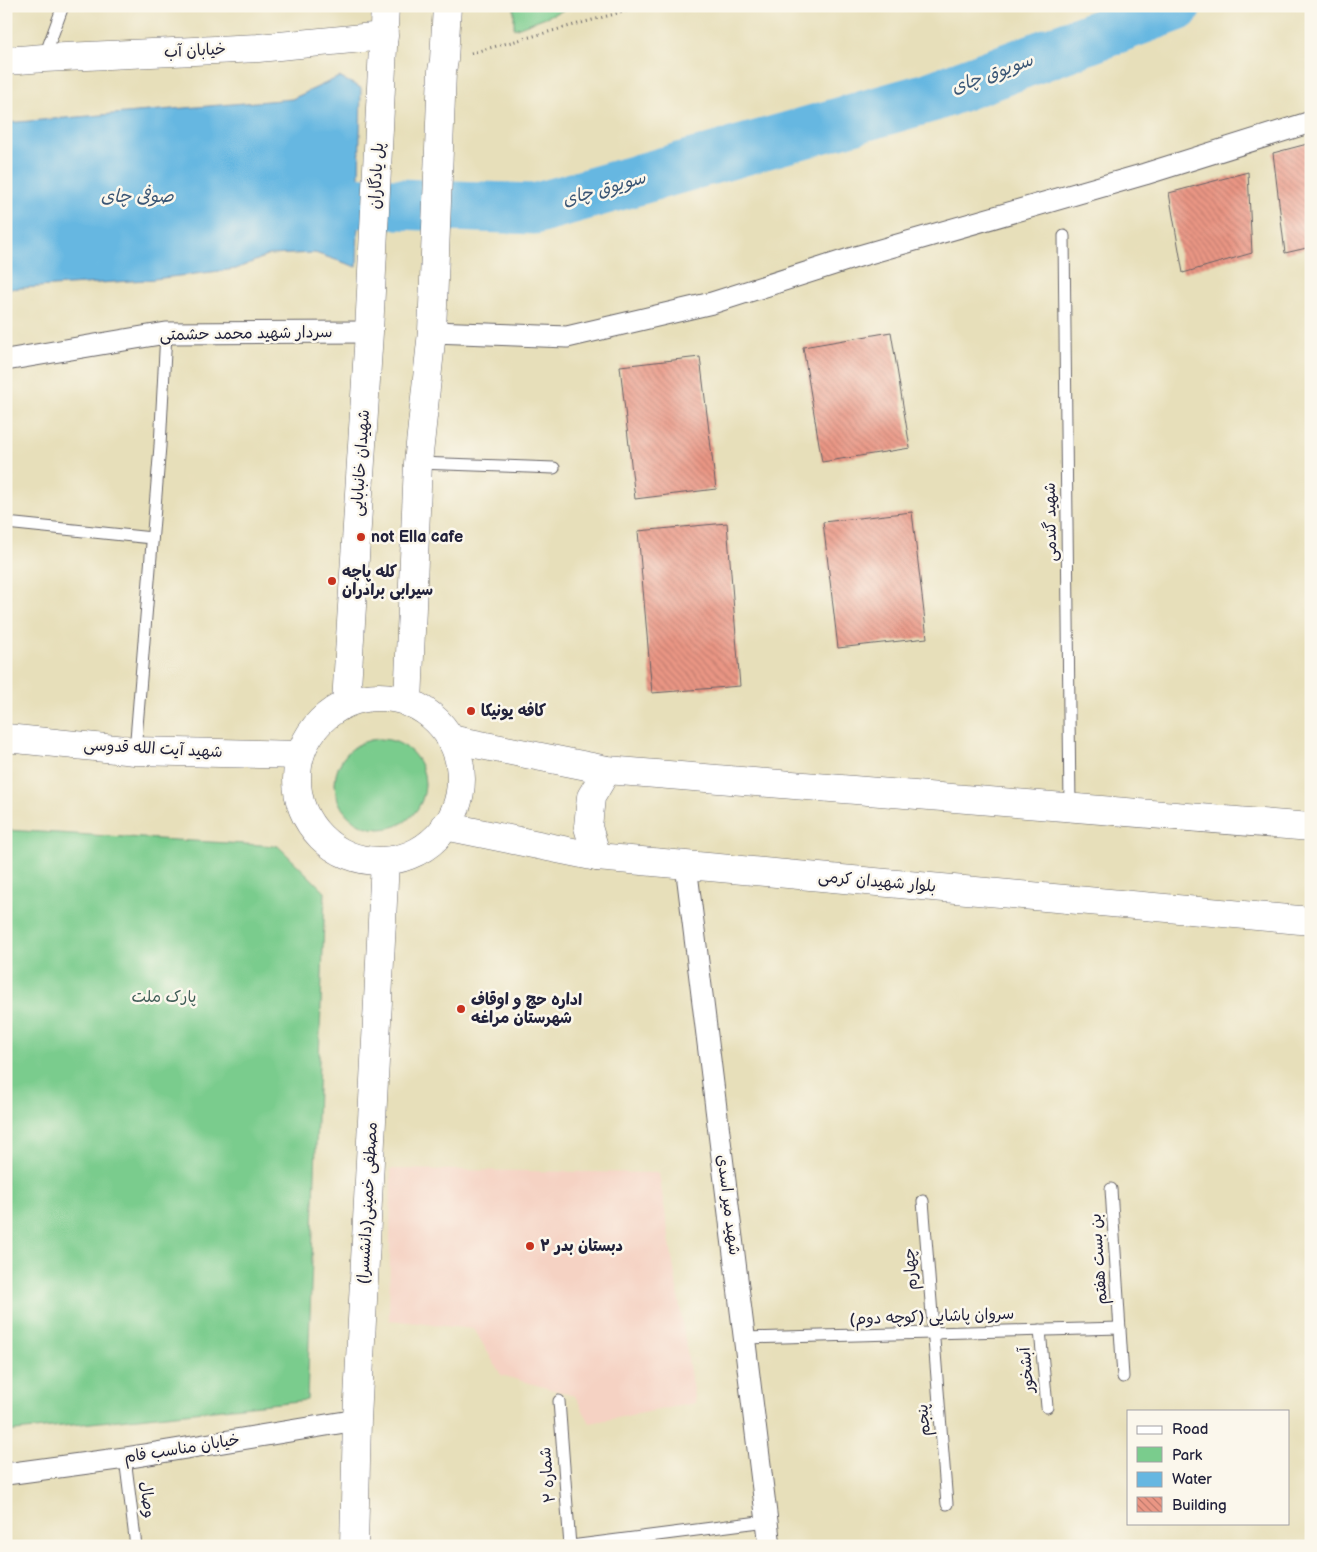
<svg xmlns="http://www.w3.org/2000/svg" width="1317" height="1552" font-family="'Balsamiq Sans','Playpen Sans Arabic',sans-serif">
<defs>
<pattern id="building-back-hatch" width="6" height="6" patternUnits="userSpaceOnUse" patternTransform="scale(1.25)"><rect width="6" height="6" fill="#ea9684"/><path d="M-1 5l2 2M0 0l6 6M5-1l2 2" fill="none" stroke="#bd7a6d"/></pattern>
</defs>
<rect width="100%" height="100%" fill="#fbf7ec"/>
<filter id="ink" filterUnits="userSpaceOnUse"><feTurbulence type="fractalNoise" baseFrequency=".02" numOctaves="2"/><feDisplacementMap in="SourceGraphic" scale="10" xChannelSelector="R" yChannelSelector="G"/><feConvolveMatrix kernelMatrix="1 2 1 2 8 2 1 2 1" color-interpolation-filters="sRGB"/></filter>
<filter id="wash" filterUnits="userSpaceOnUse"><feTurbulence type="fractalNoise" baseFrequency=".0096" numOctaves="4" result="noise"/><feDisplacementMap in="SourceGraphic" scale="20" xChannelSelector="R" yChannelSelector="G"/><feGaussianBlur stdDeviation="1.12" result="paint"/><feColorMatrix in="noise" values="0 0 0 0 0 0 0 0 0 0 0 0 0 0 0 0 0 1.4 0 .05"/><feComposite in="paint" operator="in"/></filter>
<g filter="url(#wash)">
<rect width="100%" height="100%" fill="#e7dfba"/>
<path fill="#f5d2c3" d="M391,1169L659,1173L695,1403L590,1423L575,1396L501,1375L474,1329L389,1320Z"/>
<g fill="#7acc8d" stroke="#4e7764">
<path d="M514,6H575L514,29Z"/>
<circle cx="380" cy="784" r="45"/>
<path d="M6,830L278,846L325,892L307,1400L6,1432Z"/>
</g>
<path fill="#66b7e1" stroke="#446c8e" d="M339,77L361,88L357,267L315,253L269,255L236,269L146,280L6,289V123L292,99Z"/>
<g fill="none" stroke-linecap="round" stroke-linejoin="round">
<path stroke="#66b7e1" stroke-width="51" d="M288,200L534,209L931,97L1176,6"/>
</g>
<g id="blocks">
<g fill="url(#building-back-hatch)">
<path d="M1311,143V247L1285,253L1273,153Z"/>
<path d="M1248,172L1252,253L1183,273L1169,193Z"/>
<path d="M891,332L910,448L822,462L803,347Z"/>
<path d="M700,357L716,489L635,499L620,366Z"/>
<path d="M912,512L927,638L838,648L823,522Z"/>
<path d="M727,523L740,686L652,693L638,531Z"/>
</g>
</g>
</g>
<g filter="url(#ink)">
<use href="#blocks" fill-opacity="0" stroke="#676467" stroke-width="1"/>
<g fill="none" stroke-linecap="round" stroke-linejoin="round">
<g stroke="#676467" stroke-width="13">
<g id="lane">
<path d="M44,58L63,6"/>
<path d="M1064,236L1070,808"/>
<path d="M418,463L554,468"/>
<path d="M6,523L152,538"/>
<path d="M135,751L160,446L166,333"/>
<path d="M1111,1189L1123,1377"/>
<path d="M923,1201L947,1504"/>
<path d="M1040,1330L1047,1407"/>
<path d="M745,1338L1120,1328"/>
<path d="M559,1401L570,1546"/>
<path d="M125,1458L136,1546"/>
<path d="M571,1546L767,1521"/>
</g>
</g>
<g stroke="#676467" stroke-width="23">
<g id="street">
<path d="M432,332L567,337L712,303L859,256L1145,174L1311,122"/>
<path d="M6,360L166,333L369,332"/>
<path d="M686,865L770,1546"/>
<path d="M6,1474L125,1458L357,1420"/>
</g>
</g>
<g stroke="#676467" stroke-width="29">
<g id="secondary">
<path d="M6,61L44,58L258,48L384,36"/>
<circle cx="379" cy="779" r="82"/>
<path d="M346,703L369,332L385,6"/>
<path d="M408,703L418,463L432,332L442,71L444,60L447,6"/>
<path d="M6,738L135,751L300,755"/>
<path d="M450,739L607,770L1311,827"/>
<path d="M445,826L597,857L1311,921"/>
<path d="M597,857L588,827L591,797L607,770"/>
<path d="M354,1546L357,1420L385,861"/>
</g>
</g>
<path stroke="#676467" stroke-width="3" stroke-dasharray="1 4" stroke-linecap="butt" d="M471,53L644,6"/>
<use href="#lane" stroke="#fff" stroke-width="11"/>
<use href="#street" stroke="#fff" stroke-width="21"/>
<use href="#secondary" stroke="#fff" stroke-width="28"/>
</g>
</g>
<g fill="#c8321e" stroke="#fbf7ec" stroke-width="2">
<circle cx="361" cy="537" r="5"/>
<circle cx="332" cy="581" r="5"/>
<circle cx="471" cy="711" r="5"/>
<circle cx="461" cy="1009" r="5"/>
<circle cx="530" cy="1246" r="5"/>
</g>
<g text-anchor="middle" dominant-baseline="central" stroke-width="5" stroke-linejoin="round" paint-order="stroke">
<g font-size="16" fill="#22223b" stroke="#fbf7ec">
<text transform="translate(195 51) rotate(-3)">خیابان آب</text>
<text transform="translate(377 176) rotate(-87)">پل یادگاران</text>
<text transform="translate(246 334) rotate(-1)">سردار شهید محمد حشمتی</text>
<text transform="translate(361 463) rotate(-86)">شهیدان خانبابایی</text>
<text transform="translate(1051 522) rotate(-91)">شهید گندمی</text>
<text transform="translate(153 749) rotate(3)">شهید آیت الله قدوسی</text>
<text transform="translate(877 882) rotate(5)">بلوار شهیدان کرمی</text>
<text transform="translate(368 1203) rotate(-87)">(دانشسرا)مصطفی خمینی</text>
<text transform="translate(728 1205) rotate(83)">شهید میر اسدی</text>
<text transform="translate(1099 1259) rotate(-94)">بن بست هفتم</text>
<text transform="translate(911 1269) rotate(-94)">چهارم</text>
<text transform="translate(932 1317) rotate(-2)">سروان پاشایی (کوچه دوم)</text>
<text transform="translate(1027 1370) rotate(-95)">آبشخور</text>
<text transform="translate(924 1420) rotate(-95)">پنجم</text>
<text transform="translate(182 1449) rotate(-9)">خیابان مناسب فام</text>
<text transform="translate(548 1475) rotate(-95)">شماره ۲</text>
<text transform="translate(147 1500) rotate(83)">وصال</text>
</g>
<g font-size="16" font-weight="bold" fill="#22223b" stroke="#fbf7ec" text-anchor="start">
<text x="371" y="537">not Ella cafe</text>
<text x="342" y="572">کله پاچه<tspan x="342" dy="18">سیرابی برادران</tspan></text>
<text x="481" y="711">کافه یونیکا</text>
<text x="471" y="1000">اداره حج و اوقاف<tspan x="471" dy="18">شهرستان مراغه</tspan></text>
<text x="540" y="1246">دبستان بدر ۲</text>
</g>
<g font-size="16" fill="#415e58" stroke="#fbf7ec">
<text x="164" y="997">پارک ملت</text>
</g>
<g font-size="18" font-style="italic" fill="#3a5675" stroke="#fbf7ec">
<text transform="translate(992 74) rotate(-20)">سویوق چای</text>
<text transform="translate(604 189) rotate(-16)">سویوق چای</text>
<text x="137" y="196">صوفی چای</text>
</g>
</g>
<rect width="1317" height="1552" fill="none" stroke="#fbf7ec" stroke-width="25"/>
<rect x="1127" y="1410" width="162" height="115" fill="#fbf7ec" stroke="#a4a2a5"/>
<rect x="1137" y="1426" width="25" height="8" fill="#ffffff" stroke="#a4a2a5"/>
<text x="1172" y="1434" font-size="15" fill="#22223b">Road</text>
<rect x="1137" y="1447" width="25" height="15" fill="#7acc8d" stroke="#a4a2a5"/>
<text x="1172" y="1460" font-size="15" fill="#22223b">Park</text>
<rect x="1137" y="1472" width="25" height="15" fill="#66b7e1" stroke="#a4a2a5"/>
<text x="1172" y="1484" font-size="15" fill="#22223b">Water</text>
<rect x="1137" y="1497" width="25" height="15" fill="url(#building-back-hatch)" stroke="#a4a2a5"/>
<text x="1172" y="1510" font-size="15" fill="#22223b">Building</text>
</svg>
